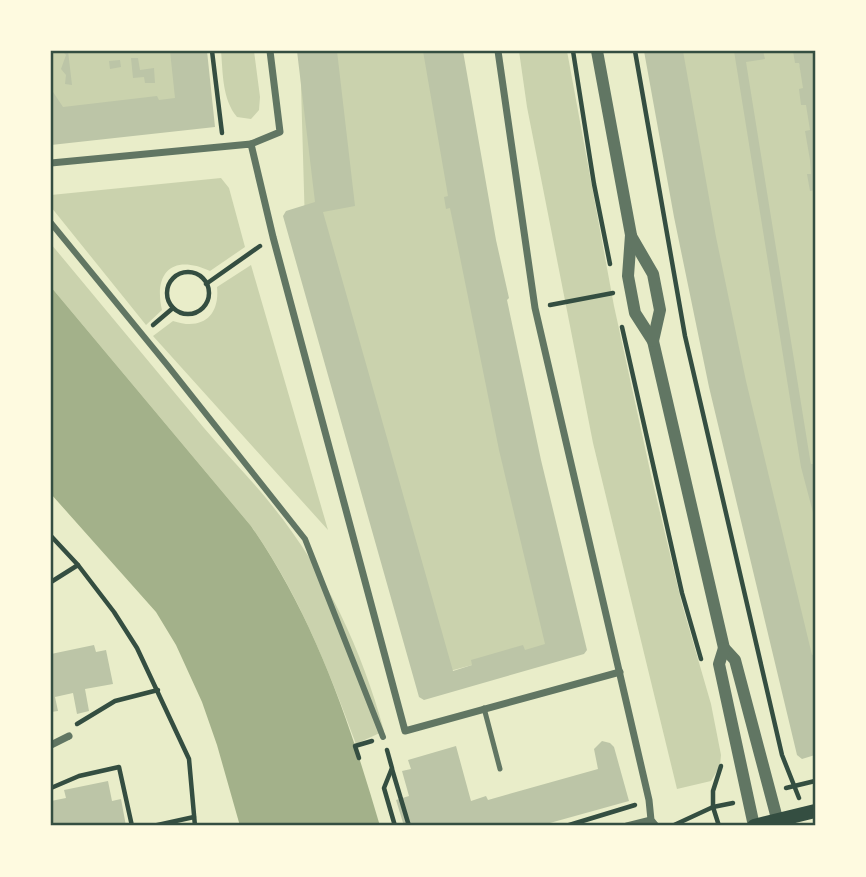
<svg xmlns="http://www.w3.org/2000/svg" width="866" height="877" font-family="Helvetica,sans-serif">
<rect width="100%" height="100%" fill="#e9edc9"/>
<g fill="#cad2ad">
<path d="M51,51H177L185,104L51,108Z"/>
<path d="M221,51H254L260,97L259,110L251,119L237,117C222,99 223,73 221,51Z"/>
<path d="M300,51H449L470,227L561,641L435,675L305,226Z"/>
<path d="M519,51H567L614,306L651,475L682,604L711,704L721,755L720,766L711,781L677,789L593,443L527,107Z"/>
<path d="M672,51H797L815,142V721L693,202Z"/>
<path d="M221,178L229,188L245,247L210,271C174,254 153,271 162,310L146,325L51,207V195Z"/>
<path d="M51,244C102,305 153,367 204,428C227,455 252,480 274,508C326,573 362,650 384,731L356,744C327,666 299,594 251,526L51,287Z"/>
<path d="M251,265L328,530L153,336L173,321C202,331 220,316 217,287Z"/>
</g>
<path fill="#a3b18a" d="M51,287L251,526C314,617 349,720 380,826H240L217,745L202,702L176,645L156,612L51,494Z"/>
<g fill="#bcc5a7">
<path d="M62,51H68L72,85L65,84L66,75L61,69L66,55Z"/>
<path d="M170,51H207L215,127L51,145V89L63,107L157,96L159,100L175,98Z"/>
<path d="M297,51H337L355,206L323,212L453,671L472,665L471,660L523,645L525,650L545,644L499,450L450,208L446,209L444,197L448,196L423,51H463L496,240L509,298L507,300L541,460L587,650L584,654L424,700L419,697L283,216L286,211L315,202Z"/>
<path d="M644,51H683L716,237L746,381L812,655L815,654V755L802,759L797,755L709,387L674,217Z"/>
<path d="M734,51H763L765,59L746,62L810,459L811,464H815V520L801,467Z"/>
<path d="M793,51H815V190L810,191L807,174H811L810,160L805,131L810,130L806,105H801L799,89L803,88L799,63H795Z"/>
<path d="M131,58H138L140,70L154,68L155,83H145L144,77L133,78Z"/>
<path d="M120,60L121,67L110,69L109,61Z"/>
<path d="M94,645L96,652L106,650L113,684L85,689L89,711L77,714L73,693L55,697L58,711L51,712V654Z"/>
<path d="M602,741L610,743L614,747L629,801L539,826H404L396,800L409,796L402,771L411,769L408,760L456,746L471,801L486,796L488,800L598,769L594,749Z"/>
<path d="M108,781L112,801L121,799L126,826H51V801L66,798L64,790Z"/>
</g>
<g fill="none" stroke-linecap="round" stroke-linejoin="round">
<g stroke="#344e41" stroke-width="4.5">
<path d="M212,51L222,133"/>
<path d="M573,51L594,184L610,264"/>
<path d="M635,51L685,336L782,755L799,798"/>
<circle cx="188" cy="293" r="21"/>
<path d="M206,284L260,246"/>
<path d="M550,305L613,293"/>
<path d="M153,325L173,308"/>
<path d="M622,327L682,593L701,659"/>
<path d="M51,536L78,565"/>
<path d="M51,582L78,565L114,612L137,648L189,759L195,826"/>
<path d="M77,724L115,701L158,690"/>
<path d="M387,750L392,768L384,788L395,826"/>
<path d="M359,758L355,746L372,741"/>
<path d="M392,769L409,826"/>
<path d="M51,788L79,776L119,767L132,826"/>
<path d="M786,788L815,781"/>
<path d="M153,826L194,817"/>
<path d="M566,826L635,805"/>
<path d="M672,826L713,807L733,803"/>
<path d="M719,826L713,807V791L721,766"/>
</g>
<path stroke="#617663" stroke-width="5" d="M484,708L500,769"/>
<path stroke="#617663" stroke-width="6" d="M51,223L168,366L305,539L383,737"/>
<g stroke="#617663" stroke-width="7">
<path d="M498,51L535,308L649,800L651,820L656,826"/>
<path d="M251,144L280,132L270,51"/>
<path d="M51,163L251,144L273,237L405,731L620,672"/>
<path d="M51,745L69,736"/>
<path d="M627,826L651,820"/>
</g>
<g stroke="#617663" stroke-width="12">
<path d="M597,51L631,235L628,276L635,313L653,341L724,648L735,660L779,826"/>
<path d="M631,236L653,274L660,310L653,341"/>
<path d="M724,648L719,664L754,826"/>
</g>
<path stroke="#344e41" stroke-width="14" d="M754,826L815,811"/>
</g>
<rect width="866" height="877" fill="none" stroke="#fefae0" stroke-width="105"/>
<rect x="52" y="52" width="762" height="772" fill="none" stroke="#344e41" stroke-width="2.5"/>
</svg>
